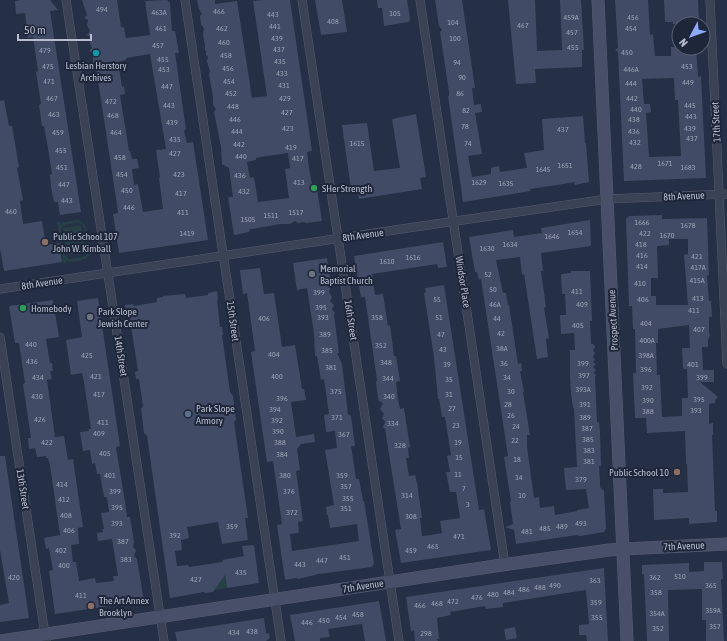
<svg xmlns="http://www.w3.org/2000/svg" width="727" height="641" font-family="'Asap Condensed',sans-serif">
<rect width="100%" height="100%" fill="#252f46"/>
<g fill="#273f47" fill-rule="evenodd">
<path d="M78,220C90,224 90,244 90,255C84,262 73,263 66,261V263H63L57,222H60V224L64,222ZM77,223L82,224L84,228L88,253L83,257L69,259L64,254L61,229L65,225Z"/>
<path d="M81,225L86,252L67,255L63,228Z"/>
<path d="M222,562L227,588L215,590L210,564Z"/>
</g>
<g fill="#414b66" fill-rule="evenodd">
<path d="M21,0H50L58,10L50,11L81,212L60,215L58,202H54L51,187L50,175L52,174L47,142L44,126H42L39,105L41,104L36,72L38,71L33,37L28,38L25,13L16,14L15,1Z"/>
<path d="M82,0H117L121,27H124L126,38L150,35L145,1L167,0L170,3L172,31H175L179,53H175L186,129L184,131L187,143L193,142L208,240L119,253L113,214L118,213L117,205L96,67L93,63V54L89,51L92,48L90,43L91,37L87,35L90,31L87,25L88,20L84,18L87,15ZM150,54L166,149L156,150L160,178H159L163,209L143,212L138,184L134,185L132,169L139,168L137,159H132L130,151H129L120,95L125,94L124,86L122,87L118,62L126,60V58Z"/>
<path d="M197,0H215V4L237,1L252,98L267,96L253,1L264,0H290L312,151L307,152L309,168L312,184L316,183L322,221L306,223L304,222L298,223L295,221L290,224H280L253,229H250L249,232L234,235L228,197H233L229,168L222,164L221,147L214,112L216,109L213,105V97L209,74L210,72L207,61L208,57L206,55V51L205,50V45L203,35L204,29L201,24L200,16L202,14L199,9ZM288,153L290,168L285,169L289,198L258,202L254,177L250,178L247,162L256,160V158L261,157Z"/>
<path d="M315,0H342L347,32L321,35Z"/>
<path d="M377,0H407L410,18L409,22L384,26L382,8H378Z"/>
<path d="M435,0H462L475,88H472L474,105L481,104L482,112L475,113L482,154L468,156L472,177L491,174V168L499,166L500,172L527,168L524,153L544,150L542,119L583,116L585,143H586L589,182L575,185L574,182L557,185L530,189L531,191L463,202L448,96H449V92L440,32L442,30L439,26Z"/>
<path d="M508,0H535L537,51L562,50L560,0H581L584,50H582V67L535,69L536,83L516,84Z"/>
<path d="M615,0H648L650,35L653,34L655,56H671V47L696,48L698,77L701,76L706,178L624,181L618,52L615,50L618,48ZM674,78L675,100H678L681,156L649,157L646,113L651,112L650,104H644L642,79Z"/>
<path d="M664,0H698L699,21H696V24H673V22H665Z"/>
<path d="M4,100L9,126H12L19,167L17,168L23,200L20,201L23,224L42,221L46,245L59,243L62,262L4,271L0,248V101Z"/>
<path d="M416,114L426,177L420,178L422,189L359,199L357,188L351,189L342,125L367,123L374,171L400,168L392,119Z"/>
<path d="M662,215V219L707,218L709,275L707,276L709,301H711L712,317H709V333L710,335L708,340V347H702L703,370H714V382H700L718,397L715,400V403L709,404V424L713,423V435H712L715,511H717V522L689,524V518L654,520L653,489H663V493L688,492L687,464H686L685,431L647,433L646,418H635L633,373H636L635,329H633L632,306H629L626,219L629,216ZM669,239H688V254L684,255L688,305H656V296H651V278H658L657,246L669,245ZM689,325L690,348H682L683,369H687L688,398H682V416L662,417L660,375H657L656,343H658V329Z"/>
<path d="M590,220L591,246L541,253L543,271H541L546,307L544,308L549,338L546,339L548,357L537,359L524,274L522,275L520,257L496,260L503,293H506L508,305H509L518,364L521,363L522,371H520L524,392H523L530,435H527V447L534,498L539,497L540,508L554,506L555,515L577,511V510L589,508L586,489L566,490L564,468L577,467L574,408H573L571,393L570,378V350H575L574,333L561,334L560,315H566L565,294H562L561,274L571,273V271H590L592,321H590L591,344H593L595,347L593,350L595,353L593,357L595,359L593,362L596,364L593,367L596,370L594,373L596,375L595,377L597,422H599L600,433L601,466H599L600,482V487L604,491L606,529L604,532L587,535L579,536L577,535L516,544L514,530L505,527L513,524L510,502L511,501L504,457L508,456L481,279L479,280L477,272H475L469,237L513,230L514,237L542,233L541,228Z"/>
<path d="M443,242L447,267L438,268L437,264L372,274L375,295L383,294L388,326L390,325L394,356H396L400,381L396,382L398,400L400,409L404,408L410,447L408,448L409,458H406L409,476L415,475L417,483L422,518H420L422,536L431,535L442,533L440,521L460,518L456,492H450L446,472H450L447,456L451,455L445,417H442L439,399H438L434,357L424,293L426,292L425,288L444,285L479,510L484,509L491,550L401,563L395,530L401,529L385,429L383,427L385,422L382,418L384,414L380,409L383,403L379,401L378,398L376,382L377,380L365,297H361L354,256Z"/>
<path d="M327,258L331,285L329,292L332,297L330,301L334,305L332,309L335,313L334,315L339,353H337L342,364L348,414L351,416L355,446H351L356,479H359L363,501H364L374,563L372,567L319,574L298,579L296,578L285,580L277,525L282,524L273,461L267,462L251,352L255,351L247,293L243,294L240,270L260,268L264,294L274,293L282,347L295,345L302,389H304L306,400L291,402L296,437L314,434L315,442L301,444L297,449L300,470L296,471L303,521L298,522L299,533L290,534L292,551L359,541L357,524L330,528L328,515H327L326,507L334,505L325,450L337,448L335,431L326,432L324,415L329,414L324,379L321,380L317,356H315L314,333L307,288L297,290L293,263Z"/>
<path d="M217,291L218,300H217L220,327H222L223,335H222L230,392L233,396L236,419L234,422L248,518H245L248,540L222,544L218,522L187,527L189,538L181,540L182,550L175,551L177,566L188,565L189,567L223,562L222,560L244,556L242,546L254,545L259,583L227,588L225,575L213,592L205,593L204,592L170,598L147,436L144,433L141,409L143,406L139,379H136L135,372L138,371L129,313L126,314L125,305L133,304L134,306L157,302V298L163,297V296L185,294L186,298L208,295V293Z"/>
<path d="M98,298L120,446L116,447L125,502L127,517H130L134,542L133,547L136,550L134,556L137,559L144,601L55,614L49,571L53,570L49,548L46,549L44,538L60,535L50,465L48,458H46V456L37,457L35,448L29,449L28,438H31L23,384L25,383L19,343H15L9,306L53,300L59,337L46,339L50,363H52L53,371H50L52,379L47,380L55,437L64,436L68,460L73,459L83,527L78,528L79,544L71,545L73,562H76L79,581L95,578L96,583L114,581L113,576H118L112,539L98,541L97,533L103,532L102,529H104L101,513L109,512L107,497H104L100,474H97L95,463L92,464L90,450L83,451L80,432L89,431L88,429H91L84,382L82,373L71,375L66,340L82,337L77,301Z"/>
<path d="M0,456H5L29,618L0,622V605L9,603L0,550Z"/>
<path d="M704,562H722L723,579H721L724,641H706V620H702V589L668,590L669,641H647L644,574H642V565L689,563V572L704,571Z"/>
<path d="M604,568L608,641H587L586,635H579V625L589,624L586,590L503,603V607L486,609L485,606L450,612L451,615L437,618L439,639H437L438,641H415L414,630L411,631L406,597Z"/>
<path d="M379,601L386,641H365L362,624L328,629L330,637L320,638V641H295L290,615Z"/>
<path d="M264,618L266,633L269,634L270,638L266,641H177L175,632Z"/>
<path d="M515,627L517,638L506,640L504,629Z"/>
</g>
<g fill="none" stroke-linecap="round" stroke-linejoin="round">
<g stroke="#555c6f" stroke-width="9">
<g id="street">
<path d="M66,0L164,641"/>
<path d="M185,0L281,641"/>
<path d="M302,0L399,641"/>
<path d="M420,0L505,565"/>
<path d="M710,0L727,364"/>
<path d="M0,289L408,228L607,199L727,194"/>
<path d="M0,337L46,641"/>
</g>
</g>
<g stroke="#555c6f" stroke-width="13">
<g id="secondary">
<path d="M598,0L627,641"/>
<path d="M0,641L495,566L609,550L623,549L727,544"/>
</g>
</g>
<use href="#street" stroke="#3a4255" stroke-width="8"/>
<use href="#secondary" stroke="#475068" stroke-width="12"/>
</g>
<circle fill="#0f9aa8" stroke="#1e263a" stroke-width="1.5" cx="96" cy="53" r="4"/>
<g fill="#2e9e5b" stroke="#1e263a" stroke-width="1.5">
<circle cx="314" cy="188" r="4"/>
<circle cx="23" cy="308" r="4"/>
</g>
<g fill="#8d6e63" stroke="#1e263a" stroke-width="1.5">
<circle cx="45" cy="242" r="4"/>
<circle cx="677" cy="472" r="4"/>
<circle cx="91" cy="606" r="4"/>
</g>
<g fill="#6b7280" stroke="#1e263a" stroke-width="1.5">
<circle cx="312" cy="274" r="4"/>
<circle cx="90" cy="317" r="4"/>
</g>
<circle fill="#5c6f8a" stroke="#1e263a" stroke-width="1.5" cx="188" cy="414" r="4"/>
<g text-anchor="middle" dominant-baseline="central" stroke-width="4" stroke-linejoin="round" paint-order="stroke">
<g font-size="8" fill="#9aa0b4">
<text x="102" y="9">494</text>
<text x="219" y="11">466</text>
<text x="159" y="12">463A</text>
<text x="395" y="13">105</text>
<text x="273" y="14">443</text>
<text x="571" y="17">459A</text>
<text x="633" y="17">456</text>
<text x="333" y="21">408</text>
<text x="453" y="22">104</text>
<text x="523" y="25">467</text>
<text x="275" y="26">441</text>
<text x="161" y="28">461</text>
<text x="222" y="28">462</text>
<text x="631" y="28">454</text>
<text x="572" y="32">457</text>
<text x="277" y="38">439</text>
<text x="455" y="38">100</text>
<text x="224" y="42">460</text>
<text x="158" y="45">457</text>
<text x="573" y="47">455</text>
<text x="279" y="49">437</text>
<text x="45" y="50">479</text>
<text x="627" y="52">450</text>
<text x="226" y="55">458</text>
<text x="163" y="59">455</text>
<text x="280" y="61">435</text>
<text x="457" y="62">94</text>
<text x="48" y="66">475</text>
<text x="687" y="66">453</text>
<text x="228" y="68">456</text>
<text x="164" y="69">453</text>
<text x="631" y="69">446A</text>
<text x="282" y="73">433</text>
<text x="462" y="77">90</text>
<text x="49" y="81">471</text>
<text x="229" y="81">454</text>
<text x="688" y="82">449</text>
<text x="631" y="83">444</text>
<text x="284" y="85">431</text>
<text x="167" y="86">447</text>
<text x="231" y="93">452</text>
<text x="460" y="93">86</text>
<text x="52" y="98">467</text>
<text x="285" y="98">429</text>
<text x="632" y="98">442</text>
<text x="111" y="101">472</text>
<text x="169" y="105">443</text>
<text x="690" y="105">445</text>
<text x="233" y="106">448</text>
<text x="636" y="109">440</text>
<text x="466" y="110">82</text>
<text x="287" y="112">427</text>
<text x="54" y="114">463</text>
<text x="113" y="115">468</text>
<text x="691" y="116">443</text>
<text x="235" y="119">446</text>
<text x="634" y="119">438</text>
<text x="172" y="122">439</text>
<text x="465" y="126">78</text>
<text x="288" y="128">423</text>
<text x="690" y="128">439</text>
<text x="563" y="129">437</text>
<text x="237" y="131">444</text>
<text x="634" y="131">436</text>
<text x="58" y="132">459</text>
<text x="116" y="132">464</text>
<text x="692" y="138">437</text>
<text x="175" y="139">435</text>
<text x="635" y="142">432</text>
<text x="357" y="143">1615</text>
<text x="468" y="143">74</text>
<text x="239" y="144">442</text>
<text x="291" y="147">419</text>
<text x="61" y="150">455</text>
<text x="175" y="153">427</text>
<text x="241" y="156">440</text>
<text x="120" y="157">458</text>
<text x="298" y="158">417</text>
<text x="665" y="163">1671</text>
<text x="565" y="165">1651</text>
<text x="636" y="166">428</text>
<text x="62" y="167">451</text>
<text x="688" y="167">1683</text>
<text x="543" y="169">1645</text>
<text x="122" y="174">454</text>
<text x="179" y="174">423</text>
<text x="240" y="175">436</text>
<text x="299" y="182">413</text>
<text x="479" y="182">1629</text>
<text x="506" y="183">1635</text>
<text x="64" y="184">447</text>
<text x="127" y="190">450</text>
<text x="244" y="191">432</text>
<text x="181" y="193">417</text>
<text x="67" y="200">443</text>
<text x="129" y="207">446</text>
<text x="11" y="211">460</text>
<text x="183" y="212">411</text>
<text x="296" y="212">1517</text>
<text x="271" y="215">1511</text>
<text x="248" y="219">1505</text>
<text x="642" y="222">1666</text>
<text x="688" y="225">1678</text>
<text x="575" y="232">1654</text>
<text x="187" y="233">1419</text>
<text x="645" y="233">422</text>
<text x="667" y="235">1670</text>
<text x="552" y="236">1646</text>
<text x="510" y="244">1634</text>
<text x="641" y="244">418</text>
<text x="487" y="248">1630</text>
<text x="642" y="255">416</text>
<text x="697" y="256">421</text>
<text x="413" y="257">1616</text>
<text x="387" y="261">1610</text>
<text x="642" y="266">414</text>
<text x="698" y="267">417A</text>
<text x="488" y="274">52</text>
<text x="697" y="280">415A</text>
<text x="640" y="283">410</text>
<text x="493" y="289">50</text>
<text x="577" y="291">411</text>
<text x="319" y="292">399</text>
<text x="698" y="298">413</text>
<text x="437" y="299">55</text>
<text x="643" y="299">406</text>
<text x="495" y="304">46A</text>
<text x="582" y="304">409</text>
<text x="321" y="307">395</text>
<text x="694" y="310">411</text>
<text x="323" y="317">393</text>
<text x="377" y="317">358</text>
<text x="439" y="317">51</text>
<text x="264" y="318">406</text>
<text x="497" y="318">44</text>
<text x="646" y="323">404</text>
<text x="578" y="325">405</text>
<text x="699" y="329">407</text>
<text x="501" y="333">42</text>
<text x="325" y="334">389</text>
<text x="441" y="334">47</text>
<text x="647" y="340">400A</text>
<text x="31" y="344">440</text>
<text x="381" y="345">352</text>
<text x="502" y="348">38A</text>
<text x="443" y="349">43</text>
<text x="327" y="350">385</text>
<text x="274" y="354">404</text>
<text x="87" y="355">425</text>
<text x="646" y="355">398A</text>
<text x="32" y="361">436</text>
<text x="386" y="362">348</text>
<text x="504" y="363">36</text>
<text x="583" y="363">399</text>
<text x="447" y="364">39</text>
<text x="693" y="364">401</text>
<text x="331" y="367">381</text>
<text x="646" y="369">396</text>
<text x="584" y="375">397</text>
<text x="96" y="376">421</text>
<text x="277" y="376">400</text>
<text x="38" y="377">434</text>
<text x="507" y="377">34</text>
<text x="702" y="377">399</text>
<text x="388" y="378">344</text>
<text x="449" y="379">35</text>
<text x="647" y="387">392</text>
<text x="583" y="389">393A</text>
<text x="336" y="391">375</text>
<text x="511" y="391">30</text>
<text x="99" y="394">417</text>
<text x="449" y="394">31</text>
<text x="37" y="396">430</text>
<text x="389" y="396">340</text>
<text x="282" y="398">396</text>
<text x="699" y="399">395</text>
<text x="648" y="400">390</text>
<text x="508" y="404">28</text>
<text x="585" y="404">391</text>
<text x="452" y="408">27</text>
<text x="275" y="409">394</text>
<text x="696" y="410">393</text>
<text x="648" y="411">388</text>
<text x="511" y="415">26</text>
<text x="337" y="417">371</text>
<text x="585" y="417">389</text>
<text x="40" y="419">426</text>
<text x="277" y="420">392</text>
<text x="103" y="422">411</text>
<text x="393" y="423">334</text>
<text x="456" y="425">23</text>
<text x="516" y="426">24</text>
<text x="587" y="428">387</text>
<text x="278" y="431">390</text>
<text x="99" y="433">409</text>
<text x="344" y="434">367</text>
<text x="588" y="439">385</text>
<text x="515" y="440">22</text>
<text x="47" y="442">422</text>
<text x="280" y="442">388</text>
<text x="458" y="442">19</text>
<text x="400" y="445">328</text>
<text x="589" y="450">383</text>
<text x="105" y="453">405</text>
<text x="282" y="454">384</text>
<text x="459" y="457">15</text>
<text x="517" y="459">18</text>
<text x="589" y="461">381</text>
<text x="458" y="474">11</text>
<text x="110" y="475">401</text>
<text x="285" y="475">380</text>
<text x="342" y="475">359</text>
<text x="519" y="477">14</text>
<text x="581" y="479">379</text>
<text x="62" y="484">414</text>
<text x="346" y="486">357</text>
<text x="464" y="488">7</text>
<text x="115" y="491">399</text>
<text x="289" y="491">376</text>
<text x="407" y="495">314</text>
<text x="522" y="495">10</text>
<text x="348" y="498">355</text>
<text x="64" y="499">412</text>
<text x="468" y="504">3</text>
<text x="117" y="507">395</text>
<text x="346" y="508">351</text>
<text x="292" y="512">372</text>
<text x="66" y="515">408</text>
<text x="411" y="516">308</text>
<text x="117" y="523">393</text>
<text x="581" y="523">493</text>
<text x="232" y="526">359</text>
<text x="562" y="526">489</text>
<text x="545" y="528">485</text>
<text x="69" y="530">406</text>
<text x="527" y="531">481</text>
<text x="175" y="535">392</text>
<text x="459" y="536">471</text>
<text x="123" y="541">387</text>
<text x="433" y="546">465</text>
<text x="61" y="550">402</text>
<text x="411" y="550">459</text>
<text x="345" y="557">451</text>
<text x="126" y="559">383</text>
<text x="322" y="560">447</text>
<text x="300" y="564">443</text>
<text x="64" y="565">400</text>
<text x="241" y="572">435</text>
<text x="680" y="576">510</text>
<text x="14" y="577">420</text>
<text x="655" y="577">362</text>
<text x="196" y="579">427</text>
<text x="595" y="580">363</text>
<text x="555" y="585">490</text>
<text x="711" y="585">365</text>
<text x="540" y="587">488</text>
<text x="524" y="589">486</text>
<text x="509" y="592">484</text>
<text x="656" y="592">358</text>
<text x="493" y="594">480</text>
<text x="81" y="595">411</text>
<text x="477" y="597">476</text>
<text x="453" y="601">472</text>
<text x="596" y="602">359</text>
<text x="437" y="603">468</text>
<text x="420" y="605">466</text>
<text x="713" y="610">359A</text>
<text x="657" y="613">354A</text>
<text x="358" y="614">458</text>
<text x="341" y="617">454</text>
<text x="597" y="617">355</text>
<text x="324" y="620">450</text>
<text x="307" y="622">446</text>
<text x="715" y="626">357</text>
<text x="658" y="628">352</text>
<text x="252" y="631">438</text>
<text x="234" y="632">434</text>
<text x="426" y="633">298</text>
</g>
<g font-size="10" fill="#b7bdce" stroke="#1e263a" text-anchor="start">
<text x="96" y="65" text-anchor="middle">Lesbian Herstory<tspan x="96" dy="12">Archives</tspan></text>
<text x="322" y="188">SHer Strength</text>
<text x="53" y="236">Public School 107<tspan x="53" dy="12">John W. Kimball</tspan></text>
<text x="320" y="268">Memorial<tspan x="320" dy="12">Baptist Church</tspan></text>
<text x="31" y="308">Homebody</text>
<text x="98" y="311">Park Slope<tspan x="98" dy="12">Jewish Center</tspan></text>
<text x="196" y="408">Park Slope<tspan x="196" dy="12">Armory</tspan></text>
<text x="669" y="472" text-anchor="end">Public School 10</text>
<text x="99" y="600">The Art Annex<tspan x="99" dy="12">Brooklyn</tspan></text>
</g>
<g font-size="10" fill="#b7bdce" stroke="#1e263a">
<text transform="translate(716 122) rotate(-93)">17th Street</text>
<text transform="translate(684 196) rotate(-3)">8th Avenue</text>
<text transform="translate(363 235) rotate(-8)">8th Avenue</text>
<text transform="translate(463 282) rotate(81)">Windsor Place</text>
<text transform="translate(42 283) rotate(-9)">8th Avenue</text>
<text transform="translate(351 320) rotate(81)">16th Street</text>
<text transform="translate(613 320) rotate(-93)">Prospect Avenue</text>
<text transform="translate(233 321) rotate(82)">15th Street</text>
<text transform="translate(121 356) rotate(81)">14th Street</text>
<text transform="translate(23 489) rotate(81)">13th Street</text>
<text transform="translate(684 546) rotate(-3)">7th Avenue</text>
<text transform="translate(363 586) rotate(-9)">7th Avenue</text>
</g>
</g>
<g transform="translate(691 36) rotate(229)"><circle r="19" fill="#1e263a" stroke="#5b6275"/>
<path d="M0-3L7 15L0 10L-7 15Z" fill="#8caaff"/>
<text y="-6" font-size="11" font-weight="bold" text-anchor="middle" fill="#b7bdce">N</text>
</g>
<path d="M18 34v6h73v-6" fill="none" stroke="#b7bdce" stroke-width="2"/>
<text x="24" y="34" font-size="12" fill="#b7bdce" stroke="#1e263a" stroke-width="3" paint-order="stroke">50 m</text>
</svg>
